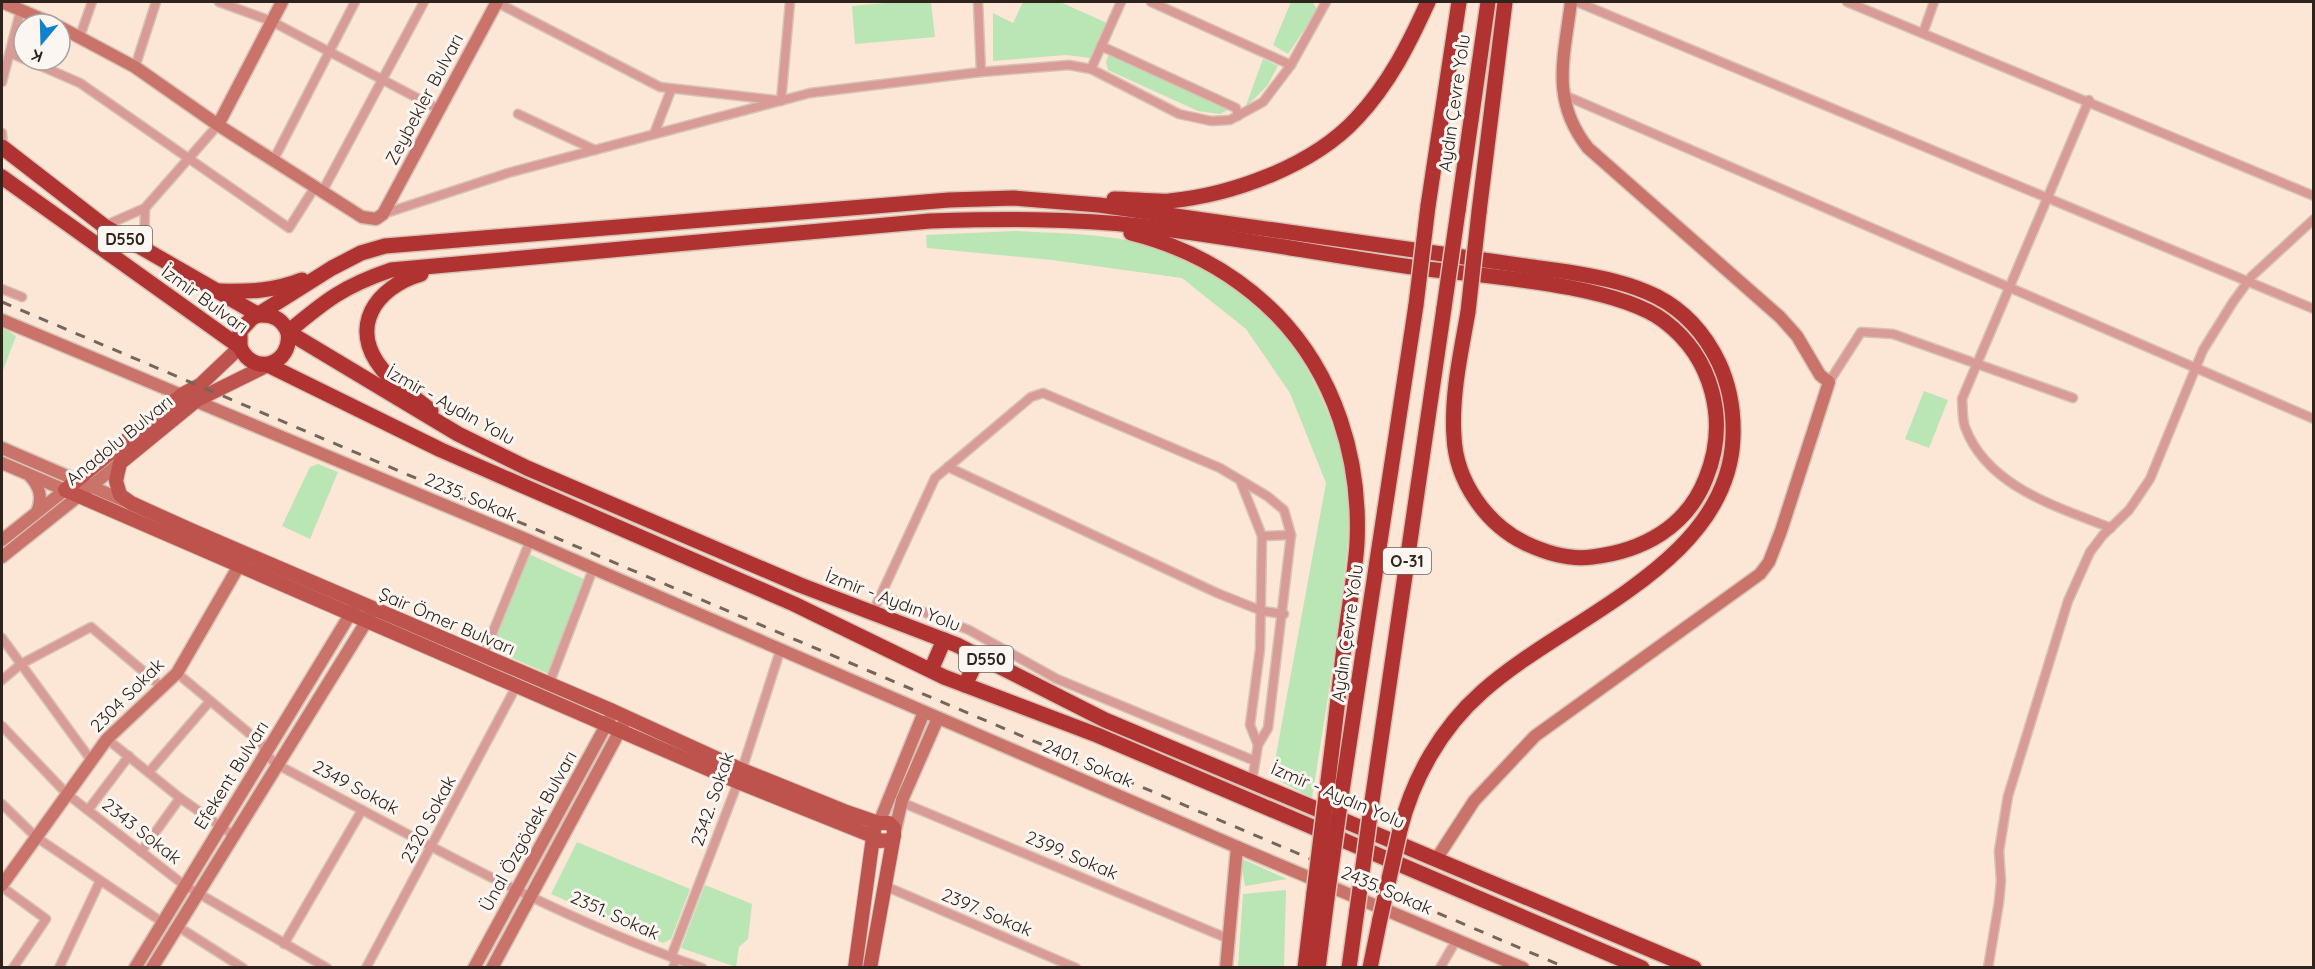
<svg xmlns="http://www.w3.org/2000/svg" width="2315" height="969" font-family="Quicksand,sans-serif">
<rect width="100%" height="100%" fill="#fce6d6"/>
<g fill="#bae5b5">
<path d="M897,2H931L935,37L855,44L852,6Z"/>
<path d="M1023,2H1060L1107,23L1090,58L1066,55L993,61V13L1013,23Z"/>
<path d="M1291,2H1313L1317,10L1288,54L1273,45Z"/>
<path d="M1110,51L1231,108L1220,114L1198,111L1108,70L1106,62Z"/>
<path d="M1263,59L1278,66L1267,86L1245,108Z"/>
<path d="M1016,231C1065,234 1117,233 1164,250C1203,264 1246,289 1274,320C1310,363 1342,433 1348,488C1351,521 1347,555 1343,587C1335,658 1323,728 1312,798L1272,777L1326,483L1290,393L1246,329L1182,278L1052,260L927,248L926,235Z"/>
<path d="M2,327L16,336L2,373Z"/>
<path d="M1924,391L1948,400L1929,448L1905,439Z"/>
<path d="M318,464L338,472L310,539L282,526L310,467Z"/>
<path d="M529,554L586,580L549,674L489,648Z"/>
<path d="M577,842L690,889L671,939L663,943L551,894Z"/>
<path d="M1240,858L1287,879L1245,886Z"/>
<path d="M705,885L752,904L748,939L739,947L736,967L681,948Z"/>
<path d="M1286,890L1284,967H1238L1243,894Z"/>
</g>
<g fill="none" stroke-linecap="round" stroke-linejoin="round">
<g stroke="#d7c3b5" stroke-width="11">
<g id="street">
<path d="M219,2L271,21L440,110"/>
<path d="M496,2L660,87L775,100"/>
<path d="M978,2L981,72"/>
<path d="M1151,2L1291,65"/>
<path d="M1577,2L2314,309"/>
<path d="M1847,2L2314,196"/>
<path d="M1923,33L1934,2"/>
<path d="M80,36L92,2"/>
<path d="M1101,46L1236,108L1238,116"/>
<path d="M10,53L24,59"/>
<path d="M27,60L80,83L289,228L315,187"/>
<path d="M135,67L156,2"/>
<path d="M1091,69L1121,2"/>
<path d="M2,82L21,9"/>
<path d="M1564,95L2314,419"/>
<path d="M2089,100L1962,399C1963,408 1962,419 1965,427C1987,487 2058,507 2111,528"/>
<path d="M781,101L790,2"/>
<path d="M518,114L595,150"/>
<path d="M2,133L3,148"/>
<path d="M654,134L671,90"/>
<path d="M274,159L355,2"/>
<path d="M322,192L424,2"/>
<path d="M383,214L508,173L810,93L981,72L1069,65L1091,69L1179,114L1211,121L1230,120L1263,102L1291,65L1326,2"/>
<path d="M104,226L145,208L218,125"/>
<path d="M144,250L145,208"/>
<path d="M2,289L22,297"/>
<path d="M1829,382L1861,332L1893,334L2073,398"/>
<path d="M948,467L1217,593L1262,611L1284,614"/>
<path d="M1240,480L1262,536L1260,649L1250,725L1258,745"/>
<path d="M1262,536L1291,535"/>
<path d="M881,595L969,630L1057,679L1255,761"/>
<path d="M872,614L935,478L1031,397L1043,393L1220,468L1267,496L1284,510L1291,535L1268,728L1258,745L1252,781"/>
<path d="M2,638L91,760"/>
<path d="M483,656L530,541"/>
<path d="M177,673L262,744L266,754L276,764C414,837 553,917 702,968"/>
<path d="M2,680L21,664L91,627L162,687"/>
<path d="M549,684L593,569"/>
<path d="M2,726L67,794L184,885L327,968"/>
<path d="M107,739L180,798L233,835"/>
<path d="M149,772L210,701"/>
<path d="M901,802L1229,939"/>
<path d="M2,804L36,837L162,922"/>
<path d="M88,810L129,756"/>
<path d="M141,852L180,798"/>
<path d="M885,886L1076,968"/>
<path d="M2,887L46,919L13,968"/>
<path d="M177,926L243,968"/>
<path d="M284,944L362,810"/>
<path d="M671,957L738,782L780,651"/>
<path d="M59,968L100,881"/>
<path d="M366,968L517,685"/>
<path d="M673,968L676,959"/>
<path d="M1440,968L1457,939"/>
<path d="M1988,968L1999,902L2001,881L1999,851L2008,796L2068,601L2090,552L2103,535L2129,510L2150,479L2203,350L2233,302L2252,276L2314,219"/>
</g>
</g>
<g stroke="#d7c3b5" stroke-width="15">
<g id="secondary">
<path d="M2,2L53,24"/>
<path d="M60,27L135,67L218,125L362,217L376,219L383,214L497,2"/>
<path d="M218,125L282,2"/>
<path d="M2,320L530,541L1237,847L1523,968"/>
<path d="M2,448L127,502"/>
<path d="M2,463L65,490L2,540"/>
<path d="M30,476C40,487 43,498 37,512"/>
<path d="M2,557L120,463"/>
<path d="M879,823L924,712"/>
<path d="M894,835L902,800L938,718"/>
<path d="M1437,858L1474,801L1535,736L1760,574L1769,562L1781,531L1829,382L1820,375L1797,336L1780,317L1588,148C1550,100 1564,58 1571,2"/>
<path d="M2,885L107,739L177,673L244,557"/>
<path d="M135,968L354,608"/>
<path d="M152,968L371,614"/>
<path d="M474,968L610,718"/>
<path d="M492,968L624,723"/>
<path d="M1226,968L1237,847"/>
</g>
</g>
<g stroke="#d7c3b5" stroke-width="16">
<g id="primary">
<path d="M240,347L200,385L183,394L65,490L738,782L875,837L880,841L890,840L894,835"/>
<path d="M268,365L197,400L120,463L116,481L120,495L131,503L193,531L613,711L740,769L844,811L879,823H889L894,828V835L870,968"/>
<path d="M855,968L874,830"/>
</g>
</g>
<g stroke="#d7c3b5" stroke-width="18">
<g id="highway">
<path d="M2,147L104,226L259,315"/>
<path d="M2,177L240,347C254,378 293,364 288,332"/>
<path d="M1114,199C1132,199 1151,202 1169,201C1232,195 1313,166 1357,118C1389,84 1409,44 1428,2"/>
<path d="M1428,206L1459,2"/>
<path d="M1458,211L1488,2"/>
<path d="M1479,212L1505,2"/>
<path d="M1131,233C1187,247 1235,273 1276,314C1335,374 1361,459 1357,543C1355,575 1349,606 1345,638C1339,691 1333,743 1326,796"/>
<path d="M421,274C376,287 348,327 382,369C395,385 416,398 431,411"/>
<path d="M219,291C249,292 274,291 302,280"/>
<path d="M259,315C273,314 282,319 288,332L458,434L527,468L800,585L957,645L1105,720L1694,968"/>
<path d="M288,332C326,300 344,286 391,270L930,221C1001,219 1071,218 1141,226C1234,237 1326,255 1419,268C1482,276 1615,284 1664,321C1713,358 1729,421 1706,478C1687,527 1643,551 1592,557C1569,560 1546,553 1525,543C1486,524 1456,481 1454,437C1451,396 1461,352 1468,312"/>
<path d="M240,347V331L251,319L332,268L361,253L385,246L949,200L1014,198L1099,205L1568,272C1635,283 1687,296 1719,363C1730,387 1734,411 1733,437C1729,564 1564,618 1482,692C1441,728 1413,778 1400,830"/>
<path d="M268,365L441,450L794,604L944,677L1097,735L1642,968"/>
<path d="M931,670L944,640"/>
<path d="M965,685L979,656"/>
<path d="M1340,804L1416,305"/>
<path d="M1370,815L1444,308"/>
<path d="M1305,968L1314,893"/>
<path d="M1318,968L1327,898"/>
<path d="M1349,968L1357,910"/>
<path d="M1370,968L1380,919"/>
</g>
</g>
<use href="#street" stroke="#d89b95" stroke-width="8"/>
<use href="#secondary" stroke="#ca736b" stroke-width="12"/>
<use href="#primary" stroke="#bd534c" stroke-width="14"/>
<use href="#highway" stroke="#b13331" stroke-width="15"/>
<path stroke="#74665b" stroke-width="3" stroke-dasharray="10 10" stroke-linecap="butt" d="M2,302L1567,968"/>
<g stroke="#d7c3b5" stroke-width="18" stroke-linecap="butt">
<g id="highway-bridge">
<path d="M1416,305L1428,206"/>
<path d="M1444,308L1458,211"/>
<path d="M1468,312L1479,212"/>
<path d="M1314,893L1326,796"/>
<path d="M1327,898L1340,804"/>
<path d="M1357,910L1370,815"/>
<path d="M1380,919L1400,830"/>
</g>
</g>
<use href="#highway-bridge" stroke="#b13331" stroke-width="15"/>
</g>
<g text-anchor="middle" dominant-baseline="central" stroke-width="6" stroke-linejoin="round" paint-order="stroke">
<g fill="#fcf6f2" stroke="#6c635d" stroke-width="1.5">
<rect x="98" y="226" width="54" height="26" rx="4.5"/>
<rect x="1383" y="548" width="48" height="26" rx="4.5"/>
<rect x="959" y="646" width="54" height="26" rx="4.5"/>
</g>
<g font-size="16" font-weight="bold" fill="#2e241d">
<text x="125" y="239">D550</text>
<text x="1407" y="561">O-31</text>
<text x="986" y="659">D550</text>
</g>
<g font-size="18" fill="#2e241d" stroke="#fcf6f2">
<text transform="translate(424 99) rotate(-62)">Zeybekler Bulvarı</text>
<text transform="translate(1454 103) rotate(-82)">Aydın Çevre Yolu</text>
<text transform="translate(205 299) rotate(36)">İzmir Bulvarı</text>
<text transform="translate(451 405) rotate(29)">İzmir - Aydın Yolu</text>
<text transform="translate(119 440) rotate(-39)">Anadolu Bulvarı</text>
<text transform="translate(471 497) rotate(23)">2235. Sokak</text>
<text transform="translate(893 600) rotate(21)">İzmir - Aydın Yolu</text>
<text transform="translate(447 621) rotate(23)">Şair Ömer Bulvarı</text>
<text transform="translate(1347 633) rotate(-82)">Aydın Çevre Yolu</text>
<text transform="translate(127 695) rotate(-45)">2304 Sokak</text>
<text transform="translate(1088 763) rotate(23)">2401. Sokak</text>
<text transform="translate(231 775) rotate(-58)">Efekent Bulvarı</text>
<text transform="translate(356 787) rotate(28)">2349 Sokak</text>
<text transform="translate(1338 795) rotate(23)">İzmir - Aydın Yolu</text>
<text transform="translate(712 799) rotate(-71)">2342. Sokak</text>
<text transform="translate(428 819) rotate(-62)">2320 Sokak</text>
<text transform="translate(142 831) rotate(38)">2343 Sokak</text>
<text transform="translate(528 831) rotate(-61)">Ünal Özgödek Bulvarı</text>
<text transform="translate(1072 855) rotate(23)">2399. Sokak</text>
<text transform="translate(1387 890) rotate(23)">2435. Sokak</text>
<text transform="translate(987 912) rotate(23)">2397. Sokak</text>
<text transform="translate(615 915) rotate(24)">2351. Sokak</text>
</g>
</g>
<rect width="2315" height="969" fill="none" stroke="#2e241d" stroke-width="6"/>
<g transform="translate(42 42) rotate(199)"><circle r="28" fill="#fcf6f2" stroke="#aaa29d" stroke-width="1.5"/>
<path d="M0-4.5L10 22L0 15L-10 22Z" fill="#1081cb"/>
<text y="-9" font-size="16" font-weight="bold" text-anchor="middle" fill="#2e241d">K</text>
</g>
</svg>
